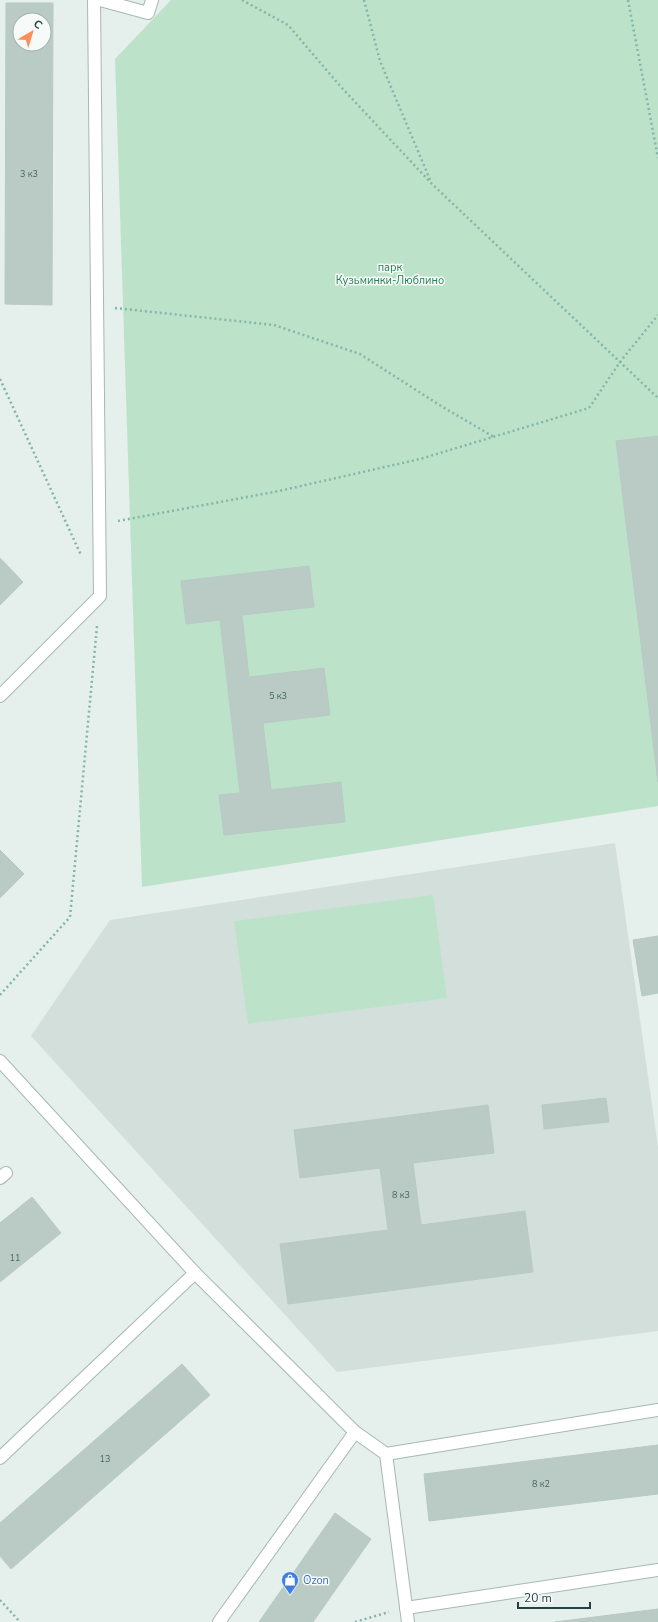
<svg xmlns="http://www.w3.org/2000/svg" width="658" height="1622" font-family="'Nunito Sans',sans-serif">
<rect width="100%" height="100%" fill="#e5efec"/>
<path fill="#d3dfdb" d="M615,843L658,1147V1331L337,1372L31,1036L110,920Z"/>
<g fill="#bde2ca">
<path d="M171,0H658V806L142,887L115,59Z"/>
<path d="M433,895L447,998L248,1024L234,921Z"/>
</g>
<g fill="#bacbc5" stroke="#b7cac4" fill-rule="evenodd">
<path d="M6,3H53L52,305L5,304ZM20,20H44V44H20Z"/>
<path d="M658,436V782L616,441Z"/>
<path d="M0,558L23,582L0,605Z"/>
<path d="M309,566L314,607L242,615L249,677L324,668L330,715L263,723L271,790L341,782L345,822L224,835L219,795L240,793L220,620L186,624L181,581Z"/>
<path d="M0,850L24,874L0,898Z"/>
<path d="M658,936V993L642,996L633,940Z"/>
<path d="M606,1098L609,1122L544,1129L542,1105Z"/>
<path d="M488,1105L494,1153L413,1163L421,1225L525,1211L533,1272L288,1304L280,1244L388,1230L380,1168L300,1178L294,1130Z"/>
<path d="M32,1197L61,1233L0,1282V1223Z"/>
<path d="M182,1364L210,1395L11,1569L0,1556V1523Z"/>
<path d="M658,1445V1494L429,1521L424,1474Z"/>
<path d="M335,1513L371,1539L313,1622H259Z"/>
<path d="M658,1609V1622H555Z"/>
</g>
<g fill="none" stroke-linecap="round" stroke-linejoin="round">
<g stroke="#a7b8b4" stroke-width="14">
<g id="minor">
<path d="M100,0L148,13L152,0"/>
<path d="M0,696L100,596L94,0"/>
<path d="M0,1061L195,1273L355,1432L386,1454L658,1410"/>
<path d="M0,1178L6,1173"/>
<path d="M386,1454L408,1622"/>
<path d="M0,1458L195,1273"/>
<path d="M406,1608L658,1570"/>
<path d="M219,1622L355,1432"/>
</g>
</g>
<g stroke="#83b5aa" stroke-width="2.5" stroke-dasharray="2 3" stroke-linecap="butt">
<path d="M242,0L288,25L341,87L432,184L658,398"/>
<path d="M364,0L380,61L431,182"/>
<path d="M628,0L658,158"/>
<path d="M115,308L274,325L360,354L441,406L494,437"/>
<path d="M0,379L81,555"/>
<path d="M118,521L279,491L420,459L589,408L620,362L658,315"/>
<path d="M0,995L70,917L97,626"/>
<path d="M0,1600L20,1622"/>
<path d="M355,1622L389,1612"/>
</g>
<use href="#minor" stroke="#fff" stroke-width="12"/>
</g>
<defs>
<g id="shop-pin" transform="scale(0.9)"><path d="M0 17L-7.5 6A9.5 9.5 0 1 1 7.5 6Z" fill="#3f7fe0" stroke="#f6fbf9"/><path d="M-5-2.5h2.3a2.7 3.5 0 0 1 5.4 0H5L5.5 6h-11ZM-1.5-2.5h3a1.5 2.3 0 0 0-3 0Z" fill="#fff"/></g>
</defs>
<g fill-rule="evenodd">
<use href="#shop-pin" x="290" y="1580"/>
</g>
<g text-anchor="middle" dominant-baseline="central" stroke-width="3" stroke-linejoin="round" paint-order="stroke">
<g font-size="9" fill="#48655f">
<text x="29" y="174">3 к3</text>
<text x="278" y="696">5 к3</text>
<text x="401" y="1195">8 к3</text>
<text x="15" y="1258">11</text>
<text x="105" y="1459">13</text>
<text x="541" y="1484">8 к2</text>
</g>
<g font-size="11" fill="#287e51" stroke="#f6fbf9">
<text x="390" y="267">парк<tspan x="390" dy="13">Кузьминки-Люблино</tspan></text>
</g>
<g font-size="11" fill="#366cbe" stroke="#f6fbf9" text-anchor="start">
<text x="303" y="1580">Ozon</text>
</g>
</g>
<g transform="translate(32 32) rotate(38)"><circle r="19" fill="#f6fbf9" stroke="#a1b1ae"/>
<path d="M0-3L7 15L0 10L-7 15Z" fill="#fd8e55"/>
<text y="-6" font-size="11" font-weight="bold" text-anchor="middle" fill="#22433d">С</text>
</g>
<path d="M518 1602v6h72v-6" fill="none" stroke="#22433d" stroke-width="2"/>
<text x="524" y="1602" font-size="12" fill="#22433d" stroke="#f6fbf9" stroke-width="3" paint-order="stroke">20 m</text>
</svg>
